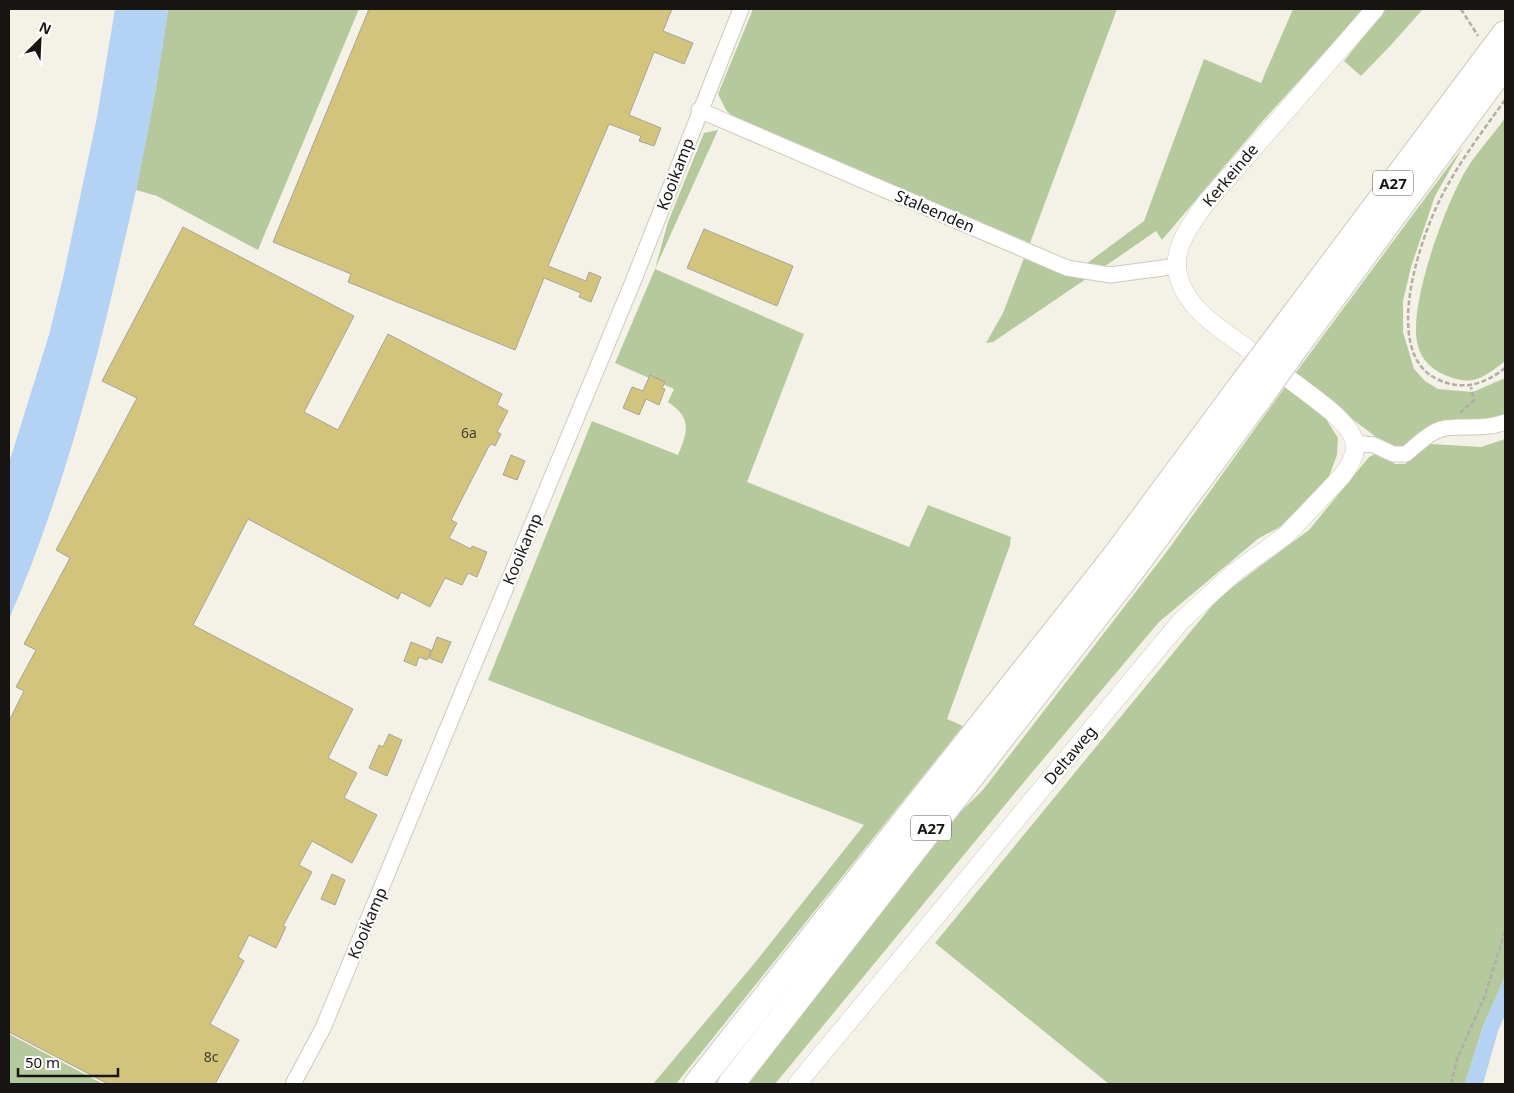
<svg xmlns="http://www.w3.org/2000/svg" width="1514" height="1093" font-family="'Noto Sans',sans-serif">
<rect width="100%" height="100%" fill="#f4f2e6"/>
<g fill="#b6c99d">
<path d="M168,9H359L258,250L157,196L136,190L155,93Z"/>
<path d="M753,9H1117L1030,243L734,118L726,110L718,94Z"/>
<path d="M1293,9H1364L1261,123L1162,240L1156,231L1101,269L1086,264L1144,221L1204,59L1261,83Z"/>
<path d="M1386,9H1423L1391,45L1361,76L1344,61Z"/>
<path d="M1505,118V361C1483,378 1473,387 1445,375C1432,370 1421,359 1418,346C1407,309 1443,213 1461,179C1472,157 1491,138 1505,118Z"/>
<path d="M718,130L655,269L804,334L747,482L909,547L928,505L1011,537L1010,545L947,719L963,726L676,1084H653L753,965L864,825L488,680L592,421L678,455C688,431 692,418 668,402L674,389L615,363L655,269L668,222L704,133Z"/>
<path d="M1463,147L1435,196L1411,267L1403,301V332L1414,369L1425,381L1438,389L1473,392L1505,378V414L1471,423L1432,426L1415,436L1403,447L1392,449L1294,375Z"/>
<path d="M1024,258L1069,276L1086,279L993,342L986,343L1003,313Z"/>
<path d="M1285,387L1326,419L1338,438L1337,455L1328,479L1280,527L1259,538L1159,622L1029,776L775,1084H738L952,820L982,791L1165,554Z"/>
<path d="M1505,439V977L1483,1026L1465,1084H1109L935,943L1219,597L1309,530L1369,457L1379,452L1395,464H1405L1431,444L1481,447Z"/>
<path d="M9,1034L103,1084H9Z"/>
</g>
<g fill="#b3d2f4">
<path d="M115,9H168C157,89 142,168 123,247C94,374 61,500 9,619V463L49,335L63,278L97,117Z"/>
<path d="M1505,977V1015L1498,1031L1483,1084H1465L1483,1026Z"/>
</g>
<g fill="#d2c57b" stroke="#a7a59a">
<path d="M369,9H672L663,31L693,43L684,64L654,52L629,115L661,128L654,146L639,141L641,136L609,124L548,266L586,281L589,272L601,277L591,302L579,297L581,293L544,278L515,350L348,282L351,274L273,242Z"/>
<path d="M183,227L354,316L304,412L338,430L388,334L502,394L497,405L508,411L497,432L501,434L495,446L492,444L489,446L451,520L457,523L449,538L471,549L472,546L487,552L477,577L468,573L462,585L445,578L430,607L401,592L398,599L248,519L193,625L353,709L328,758L357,773L344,798L377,815L352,863L312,841L299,865L312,872L283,926L286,927L276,948L249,935L238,957L244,961L210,1024L239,1040L215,1084H108L9,1032V721L24,691L16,687L36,650L24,644L70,558L56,550L137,398L102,381Z"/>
<path d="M704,229L793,266L777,306L687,268Z"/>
<path d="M650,375L665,382L662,388L665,389L659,405L646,399L639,415L623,408L632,387L643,391Z"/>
<path d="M511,455L525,461L517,480L503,475Z"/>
<path d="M437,637L451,642L442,663L429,658Z"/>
<path d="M411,642L431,650L427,660L419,657L416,666L404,661Z"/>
<path d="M389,734L402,740L387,776L369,768L379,745L383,747Z"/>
<path d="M332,874L345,880L335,905L321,899Z"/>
</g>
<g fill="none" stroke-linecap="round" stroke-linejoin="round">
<g stroke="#cccabe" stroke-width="17">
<g id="minor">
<path d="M699,110L1067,268L1110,275L1178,266"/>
<path d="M1355,443L1374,445L1393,454H1406C1417,445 1431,430 1446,428C1466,425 1486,430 1505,422"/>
<path d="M293,1084L323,1028L632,284L741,9"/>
</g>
</g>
<g stroke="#cccabe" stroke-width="19">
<g id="tertiary">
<path d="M1247,348C1218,328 1174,301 1177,259C1179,239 1194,220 1205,204L1375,9"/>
<path d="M797,1084L1181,621L1235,572L1286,535L1342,476C1348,468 1356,456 1355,445C1353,421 1306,393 1288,378"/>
</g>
</g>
<g stroke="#cccabe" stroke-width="28">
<g id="motorway">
<path d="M1281,333L1505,34"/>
<path d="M1297,345L1505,64"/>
<path d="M697,1084L1114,558L1242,385"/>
<path d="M731,1084L1131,571L1259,398"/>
</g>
</g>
<g stroke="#b0aea5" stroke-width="2.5" stroke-dasharray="5 2.5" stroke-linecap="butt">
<path d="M1461,9L1478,36"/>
<path d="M1505,100C1484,129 1463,157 1446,188C1422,230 1378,354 1439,380C1464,391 1485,384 1505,368"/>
<path d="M1460,413L1474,400L1471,387"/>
<path d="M1451,1084L1457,1059L1484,998L1505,931"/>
</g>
<use href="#minor" stroke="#fff" stroke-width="15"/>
<use href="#tertiary" stroke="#fff" stroke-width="18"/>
<use href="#motorway" stroke="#fff" stroke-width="26"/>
<g stroke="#cccabe" stroke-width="28" stroke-linecap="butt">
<g id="motorway-bridge">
<path d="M1242,385L1281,333"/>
<path d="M1259,398L1297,345"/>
</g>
</g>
<use href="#motorway-bridge" stroke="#fff" stroke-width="26"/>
</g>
<g text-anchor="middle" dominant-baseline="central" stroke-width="4.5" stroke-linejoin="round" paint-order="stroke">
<g font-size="14" fill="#45412c">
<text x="469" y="432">6a</text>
<text x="211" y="1056">8c</text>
</g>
<g fill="#fff" stroke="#5c5b58" stroke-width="1">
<rect x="1373" y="170.5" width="40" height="25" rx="4"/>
<rect x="911" y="815.5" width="40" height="25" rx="4"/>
</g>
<g font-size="15" font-weight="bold" fill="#161511">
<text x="1393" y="183">A27</text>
<text x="931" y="828">A27</text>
</g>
<g font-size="16" fill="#161511" stroke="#fff">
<text transform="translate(675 174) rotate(-69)">Kooikamp</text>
<text transform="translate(1230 175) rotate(-50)">Kerkeinde</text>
<text transform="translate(935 211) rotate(23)">Staleenden</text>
<text transform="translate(522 549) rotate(-67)">Kooikamp</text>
<text transform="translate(1070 755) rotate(-50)">Deltaweg</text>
<text transform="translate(367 923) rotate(-67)">Kooikamp</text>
</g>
</g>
<rect width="1514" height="1093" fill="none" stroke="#161511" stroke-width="20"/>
<g transform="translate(40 40) rotate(24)" stroke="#ffffff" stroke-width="4" paint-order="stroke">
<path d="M0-4L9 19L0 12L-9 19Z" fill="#161511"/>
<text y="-8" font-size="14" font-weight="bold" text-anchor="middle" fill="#161511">N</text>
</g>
<path d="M18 1068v8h100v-8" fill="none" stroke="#161511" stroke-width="2.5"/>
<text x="25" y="1068" font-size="15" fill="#161511" stroke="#ffffff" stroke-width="4" paint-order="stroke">50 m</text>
</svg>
